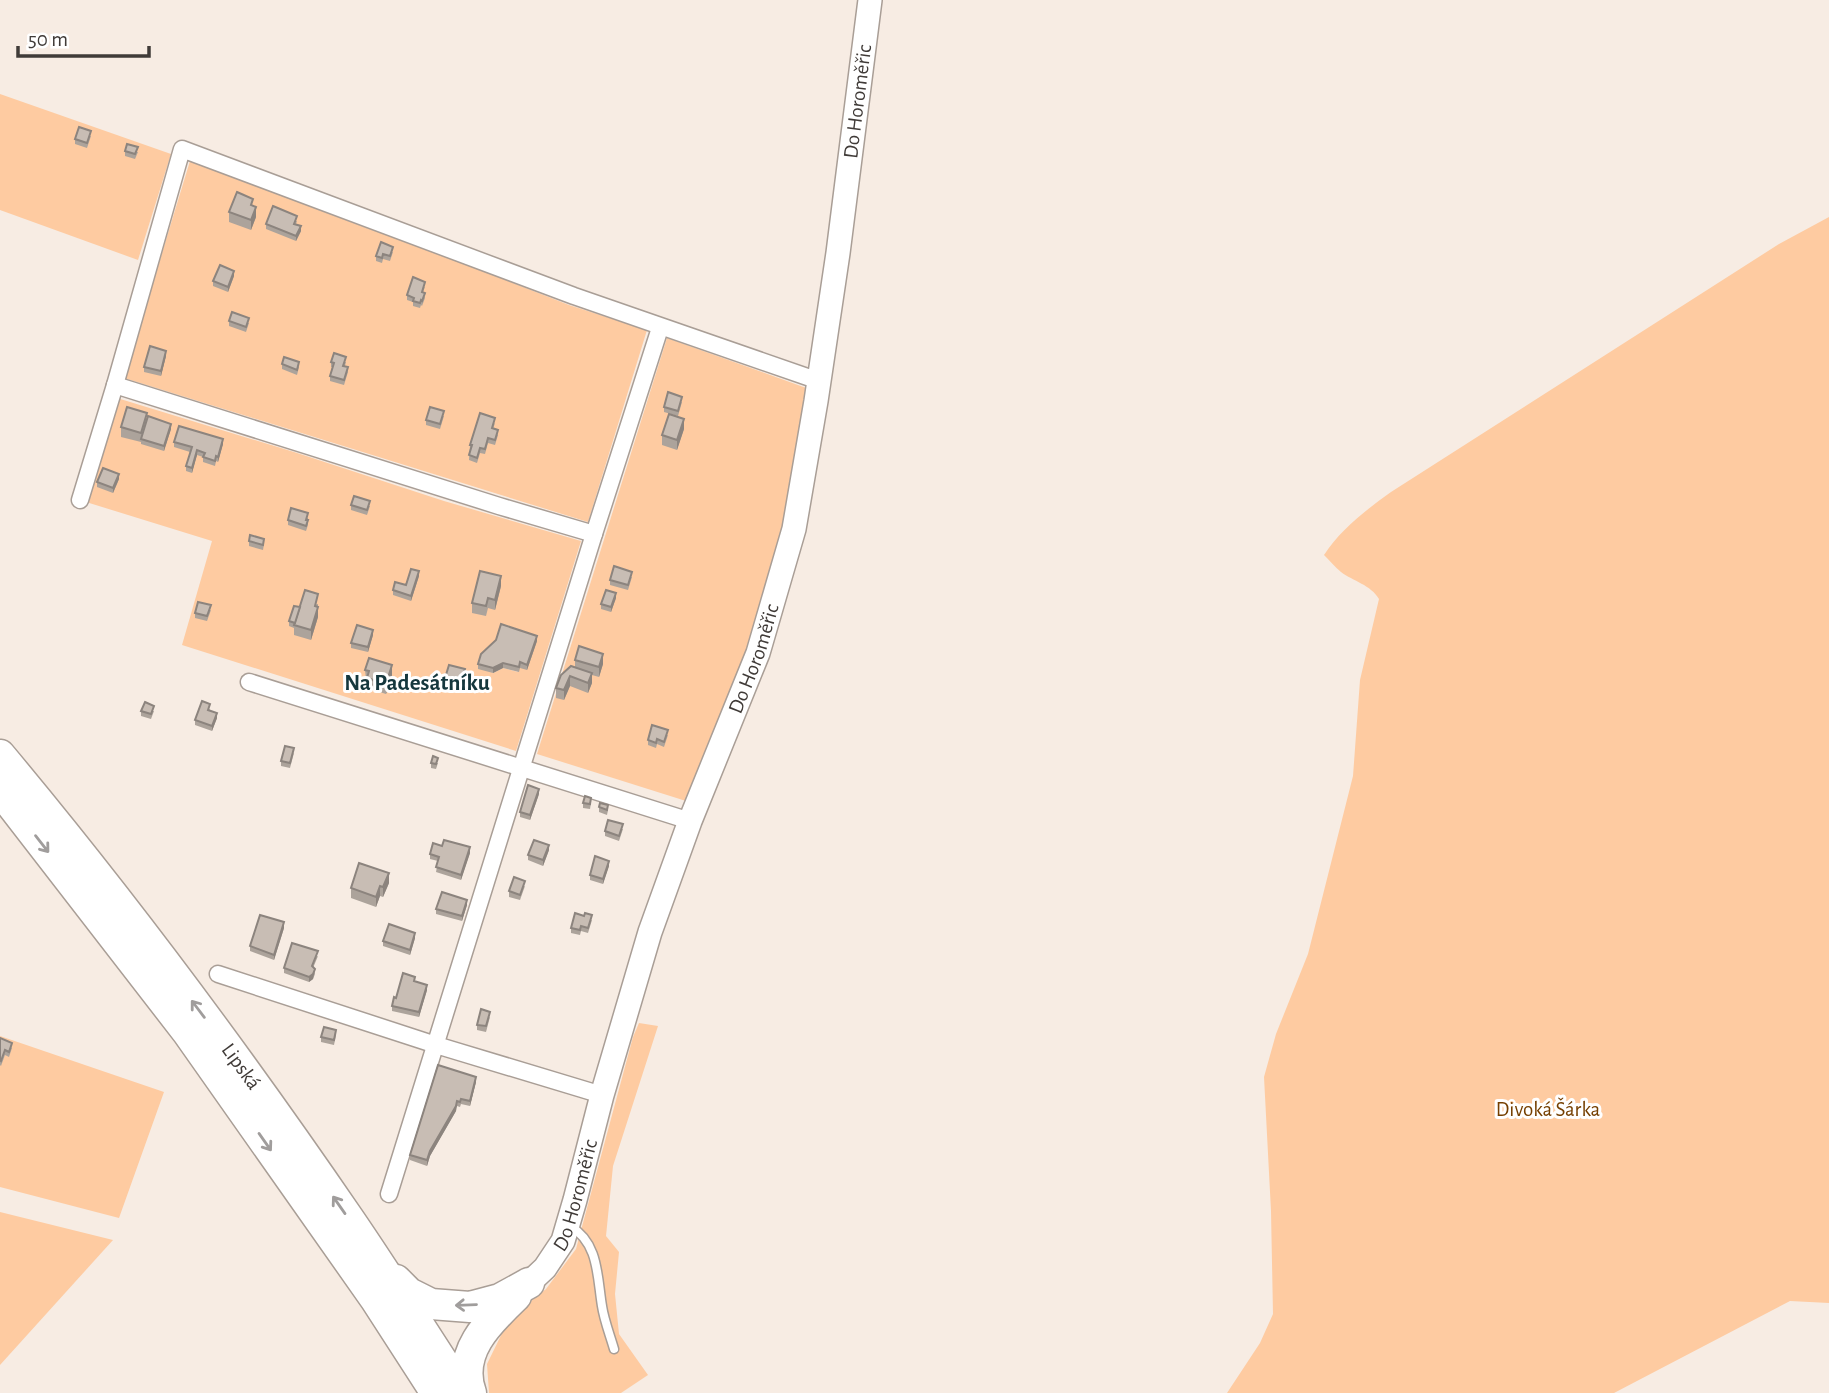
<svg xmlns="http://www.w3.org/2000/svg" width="1829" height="1393" font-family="'Alegreya Sans',sans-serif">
<rect width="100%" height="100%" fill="#f7ece3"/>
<g fill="#fecba1" fill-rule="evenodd">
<path d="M0,94L171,154L138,260L0,210Z"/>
<path d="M190,161L372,230L422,247L569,305L647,330L588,522L124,378Z"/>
<path d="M1829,217V1303L1790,1301L1614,1393H1227L1260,1343L1273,1314L1271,1211L1264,1077L1276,1034L1308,954L1353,776L1360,680L1379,599C1371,585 1353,581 1341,572C1335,567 1329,560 1324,555C1341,529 1366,510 1391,492L1779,244Z"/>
<path d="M667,338L809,389L784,529L748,655L686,801L537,754Z"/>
<path d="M117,398L294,452L444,501L581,541L516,751L182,645L212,541L86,502ZM317,617L311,639L296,628ZM496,645L518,672L503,668L493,673Z"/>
<path d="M639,1023L658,1026L613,1166L606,1236L619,1252L615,1294L619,1334L648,1375L621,1393H489L487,1364L509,1319L546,1289L576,1249L633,1037Z"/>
<path d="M0,1036L164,1092L119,1218L0,1187V1065L5,1055L0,1043Z"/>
<path d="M0,1212L113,1240L0,1365Z"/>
</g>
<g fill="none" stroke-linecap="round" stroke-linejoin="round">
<g stroke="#a99e96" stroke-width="11">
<path id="lane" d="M570,1226C599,1243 597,1276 602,1306C604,1320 610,1335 614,1349"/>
</g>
<g stroke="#a99e96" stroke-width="19">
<g id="street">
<path d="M115,385L499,506L594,534"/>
<path d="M80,500L115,385L182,149L574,296L819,381"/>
<path d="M249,682L690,821"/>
<path d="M218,974L436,1045L602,1095"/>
<path d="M389,1194L594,534L660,328"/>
</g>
</g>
<g stroke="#a99e96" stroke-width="26">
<g id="secondary">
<path id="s1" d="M529,1283L545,1268L563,1241L575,1200L602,1095L650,932L690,821L758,653L794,529L816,401L838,253L870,0"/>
</g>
</g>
<g stroke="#a99e96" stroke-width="33">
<g id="highway">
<path id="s2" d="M0,755C123,902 238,1057 347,1216C387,1274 424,1334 463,1393"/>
<path d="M0,790L188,1033L376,1300L436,1393"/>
<path d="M396,1280L409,1293L431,1304L470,1307L500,1299L529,1283"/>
<path d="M471,1393C456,1352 490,1321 516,1296"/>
</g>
</g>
<use href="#lane" stroke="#fff" stroke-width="8"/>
<use href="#street" stroke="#fff" stroke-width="16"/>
<use href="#secondary" stroke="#fff" stroke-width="23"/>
<use href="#highway" stroke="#fff" stroke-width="30"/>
</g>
<g fill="#aca39b">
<path d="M91,136L87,148L75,144V139Z"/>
<path d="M125,151L138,152L135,159L125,156Z"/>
<path d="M253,205L256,217L251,230L229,222V212Z"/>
<path d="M297,221L296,224L301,231L296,241L266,229V224Z"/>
<path d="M393,252L390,261L383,259L382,263L376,261V256Z"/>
<path d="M234,276L228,292L213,286V281Z"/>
<path d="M425,287L423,292L425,298L422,306L421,305L420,308L413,306V302L407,300V295Z"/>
<path d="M229,321L249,323L246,332L229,326Z"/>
<path d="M166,356L161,376L144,372V367Z"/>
<path d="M331,362H346L345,366L348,372L344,385L330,381V376L332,367H331Z"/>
<path d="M282,364L299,367L297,375L282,369Z"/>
<path d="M682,402L678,416L664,412V407Z"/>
<path d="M444,416L440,429L426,425V420Z"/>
<path d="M147,418L171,429L164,451L141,444V442L121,437V427Z"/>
<path d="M495,423L493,429L498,435L495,445L488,443L485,454L480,453L477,463L469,460L470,445Z"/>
<path d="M684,429L677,450L662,445V435Z"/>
<path d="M174,442L223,444L218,462L216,461L215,466L203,462V457L197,455L192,473L186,471V466L190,452L174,447Z"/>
<path d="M119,479L113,493L97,487V482Z"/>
<path d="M351,505L370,506L367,515L351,510Z"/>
<path d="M308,518V525L306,531L288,525V520Z"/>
<path d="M249,541L264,544L263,550L249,546Z"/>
<path d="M419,576L411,601L393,595V590L406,585Z"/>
<path d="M632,577L628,590L610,585V580Z"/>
<path d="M501,586L495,610L488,608L486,616L472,613V603Z"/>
<path d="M616,598L611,612L601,609V604Z"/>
<path d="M318,604V617L311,640L294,635V628L289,626V621L300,607Z"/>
<path d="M211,610L207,621L195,618V613Z"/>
<path d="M373,635L368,652L351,648V643Z"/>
<path d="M537,641L527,670L520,668L519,672L503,668L493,673L478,669V664Z"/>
<path d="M575,660L603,664L599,677L592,675V683L588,693L570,686L564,700L556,698V688L575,667Z"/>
<path d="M365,670L392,675L386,694L367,688Z"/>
<path d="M465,675L461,688L445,683V678Z"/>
<path d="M210,709V710L217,718L212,731L195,725V720Z"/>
<path d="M141,711H154L151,719L141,716Z"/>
<path d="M668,735L664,747L657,744L656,748L648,745V740Z"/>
<path d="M294,753L290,768L281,766V761Z"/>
<path d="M431,763H438L436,769L431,768Z"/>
<path d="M539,794L530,820L520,817V812Z"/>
<path d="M583,803H591L590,809L583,808Z"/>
<path d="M599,807L608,810L607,815L599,812Z"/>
<path d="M623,829L619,841L605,836V831Z"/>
<path d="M442,846L470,853L461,880L436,872L438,861L430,859V854Z"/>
<path d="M549,850L543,866L528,860V855Z"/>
<path d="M609,866L603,884L590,880V875Z"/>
<path d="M389,883L383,897L380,896L376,907L351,898V888Z"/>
<path d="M525,886L520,900L509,897V891Z"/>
<path d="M467,905L462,921L436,914V909Z"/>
<path d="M592,920L588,933L581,931L580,935L571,933V928Z"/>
<path d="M284,928L274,960L250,951V946Z"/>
<path d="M415,938L410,955L383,946V941Z"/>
<path d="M318,956L313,968L315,974L313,979L309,982L284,973V968Z"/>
<path d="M415,981L427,990L419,1017L392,1011V1006L396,998Z"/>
<path d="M490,1017L486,1032L477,1030V1025Z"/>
<path d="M336,1035L334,1045L321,1042V1037Z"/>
<path d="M0,1038L12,1048L9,1057L5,1055L1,1066L0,1065Z"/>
<path d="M438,1065L476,1082L470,1106L461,1104L460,1107L457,1106L456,1111L430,1156L427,1166L410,1160V1155Z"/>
</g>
<g fill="#8c847e">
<path d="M256,207V217L251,230V220Z"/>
<path d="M301,226V231L296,241V236Z"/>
<path d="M234,271V276L228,292V287Z"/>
<path d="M166,351V356L161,376V371Z"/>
<path d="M684,419V429L677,450V440Z"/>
<path d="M171,424V429L164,451V446Z"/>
<path d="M223,439V444L218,462V457Z"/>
<path d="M197,450V455L192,473V468Z"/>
<path d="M119,474V479L113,493V488Z"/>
<path d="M419,571V576L411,601V596Z"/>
<path d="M501,576V586L495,610V600Z"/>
<path d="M616,593V598L611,612V607Z"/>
<path d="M318,607V617L311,640V630Z"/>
<path d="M373,630V635L368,652V647Z"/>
<path d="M537,636V641L527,670V665Z"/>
<path d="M603,654V664L599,677V667Z"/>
<path d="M503,663V668L493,673V668Z"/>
<path d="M392,665V675L386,694V684Z"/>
<path d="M592,673V683L588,693V683Z"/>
<path d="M570,676V686L564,700V690Z"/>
<path d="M217,713V718L212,731V726Z"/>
<path d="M539,789V794L530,820V815Z"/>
<path d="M549,845V850L543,866V860Z"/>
<path d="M470,847V853L461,880V875Z"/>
<path d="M609,861V866L603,884V879Z"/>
<path d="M389,873V883L383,897V887Z"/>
<path d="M380,886V896L376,907V897Z"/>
<path d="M467,900V905L462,921V916Z"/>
<path d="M284,922V928L274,960V955Z"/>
<path d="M415,933V938L410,955V950Z"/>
<path d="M315,969L313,979L309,982V977Z"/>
<path d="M427,985V990L419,1017V1012Z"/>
<path d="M476,1077V1082L470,1106V1101Z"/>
<path d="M457,1101L456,1111L430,1156L427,1166V1160L430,1151Z"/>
</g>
<g fill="#c8bdb4" stroke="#8c847e" stroke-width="2">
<path d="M79,127L91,131L87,143L75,139Z"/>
<path d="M127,144L138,147L135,154L125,151Z"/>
<path d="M237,192L253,199L251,205L256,207L251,220L229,212Z"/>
<path d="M273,206L297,216L294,224L301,226L296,236L266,224Z"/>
<path d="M381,242L393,247L390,256L383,254L382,258L376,256Z"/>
<path d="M220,265L234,271L228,287L213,281Z"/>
<path d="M413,277L425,282L422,292L425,293L422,301L421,300L420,303L413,301L414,298L407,295Z"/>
<path d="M232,312L249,318L246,327L229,321Z"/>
<path d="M150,346L166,351L161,371L144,367Z"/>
<path d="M334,353L346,357L343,366L348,367L344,380L330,376L334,363L331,362Z"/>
<path d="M284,357L299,362L297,370L282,364Z"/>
<path d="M668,392L682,397L678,411L664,407Z"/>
<path d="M127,407L147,413L141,433L121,427Z"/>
<path d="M430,407L444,411L440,424L426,420Z"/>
<path d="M480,413L495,418L492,428L498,430L495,440L488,438L485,449L480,448L477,458L469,455L472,445H470Z"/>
<path d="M669,414L684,419L677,440L662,435Z"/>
<path d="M148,416L171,424L164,446L141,439Z"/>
<path d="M179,426L223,439L218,457L216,456L215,461L203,457L205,453L197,450L192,468L186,466L192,447L174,442Z"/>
<path d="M103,468L119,474L113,488L97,482Z"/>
<path d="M354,496L370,501L367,510L351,505Z"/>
<path d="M291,508L308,513L306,520H308L306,526L288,520Z"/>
<path d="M250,535L264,539L263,545L249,541Z"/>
<path d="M614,566L632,572L628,585L610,580Z"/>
<path d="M411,569L419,571L411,596L393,590L395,582L406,585Z"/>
<path d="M480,571L501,576L495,600L488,598L486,606L472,603Z"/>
<path d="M305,590L318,594L315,606L318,607L311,630L294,625Z"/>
<path d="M606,590L616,593L611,607L601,604Z"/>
<path d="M198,602L211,605L207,616L195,613Z"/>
<path d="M294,606L300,607L295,623L289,621Z"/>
<path d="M501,624L537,636L527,665L520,662L519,667L503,663L493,668L478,664L481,654L496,640Z"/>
<path d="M357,625L373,630L368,647L351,643Z"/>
<path d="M579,646L603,654L599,667L575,660Z"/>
<path d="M369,658L392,665L386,684L367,678L369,671L365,670Z"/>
<path d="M449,665L465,669L461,683L445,678Z"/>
<path d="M571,666L592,673L588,683L570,676L564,690L556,688L561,675Z"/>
<path d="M202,701L210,704L208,710L217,713L212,726L195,720Z"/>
<path d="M145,702L154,706L151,714L141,711Z"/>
<path d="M652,725L668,730L664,742L657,739L656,743L648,740Z"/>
<path d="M285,746L294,748L290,763L281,761Z"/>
<path d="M433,756L438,758L436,764L431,763Z"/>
<path d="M528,785L539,789L530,815L520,812Z"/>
<path d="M585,796L591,798L590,804L583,803Z"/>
<path d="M600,803L608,805L607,810L599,807Z"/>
<path d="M608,820L623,824L619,836L605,831Z"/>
<path d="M444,840L470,847L461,875L436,867L439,857L430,854L433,843L442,846Z"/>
<path d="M534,840L549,845L543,860L528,855Z"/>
<path d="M595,856L609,861L603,879L590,875Z"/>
<path d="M359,863L389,873L383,887L380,886L376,897L351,888Z"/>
<path d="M514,877L525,881L520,895L509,891Z"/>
<path d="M442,892L467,900L462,916L436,909Z"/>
<path d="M575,913L584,916L585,913L592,915L588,928L581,926L580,930L571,928Z"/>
<path d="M260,915L284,922L274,955L250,946Z"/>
<path d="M389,924L415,933L410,950L383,941Z"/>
<path d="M292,943L318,951L312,966L315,969L313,974L309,977L284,968Z"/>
<path d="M403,973L415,977L414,981L427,985L419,1012L392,1006L394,997L396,998Z"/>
<path d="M481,1009L490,1012L486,1026L477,1025Z"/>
<path d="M324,1027L336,1030L334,1040L321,1037Z"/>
<path d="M0,1038L12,1043L9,1052L5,1050L1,1061L0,1060Z"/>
<path d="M438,1065L476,1077L470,1101L461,1099L460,1102L457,1101L456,1106L430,1151L427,1160L410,1155Z"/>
</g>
<defs><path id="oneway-shaft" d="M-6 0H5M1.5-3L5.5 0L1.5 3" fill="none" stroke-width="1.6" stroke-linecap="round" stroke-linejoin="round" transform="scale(1.75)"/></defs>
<g stroke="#a09d9c">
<use href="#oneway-shaft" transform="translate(42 844) rotate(52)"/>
<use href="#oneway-shaft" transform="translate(198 1009) rotate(-127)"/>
<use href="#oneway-shaft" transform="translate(265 1142) rotate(55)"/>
<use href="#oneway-shaft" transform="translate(339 1205) rotate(-125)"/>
<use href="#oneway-shaft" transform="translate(466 1305) rotate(178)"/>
</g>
<g text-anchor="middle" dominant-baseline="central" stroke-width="6" stroke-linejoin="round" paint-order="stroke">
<g font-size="21" fill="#403b38" stroke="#fff">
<text stroke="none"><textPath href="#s1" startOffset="1236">Do Horoměřic</textPath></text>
<text stroke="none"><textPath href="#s1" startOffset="668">Do Horoměřic</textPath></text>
<text stroke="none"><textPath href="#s2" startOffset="394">Lipská</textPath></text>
<text stroke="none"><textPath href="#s1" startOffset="102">Do Horoměřic</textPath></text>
</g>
<g font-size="21" fill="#753f00" stroke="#fff">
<text x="1548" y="1109">Divoká Šárka</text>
</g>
<g font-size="23" font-weight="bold" fill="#15373d" stroke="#fff">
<text x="417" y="683">Na Padesátníku</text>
</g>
</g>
<path d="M18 46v10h131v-10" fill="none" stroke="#403b38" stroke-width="3.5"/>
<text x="28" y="46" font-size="21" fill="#403b38" stroke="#ffffff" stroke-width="5" paint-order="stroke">50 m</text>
</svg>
